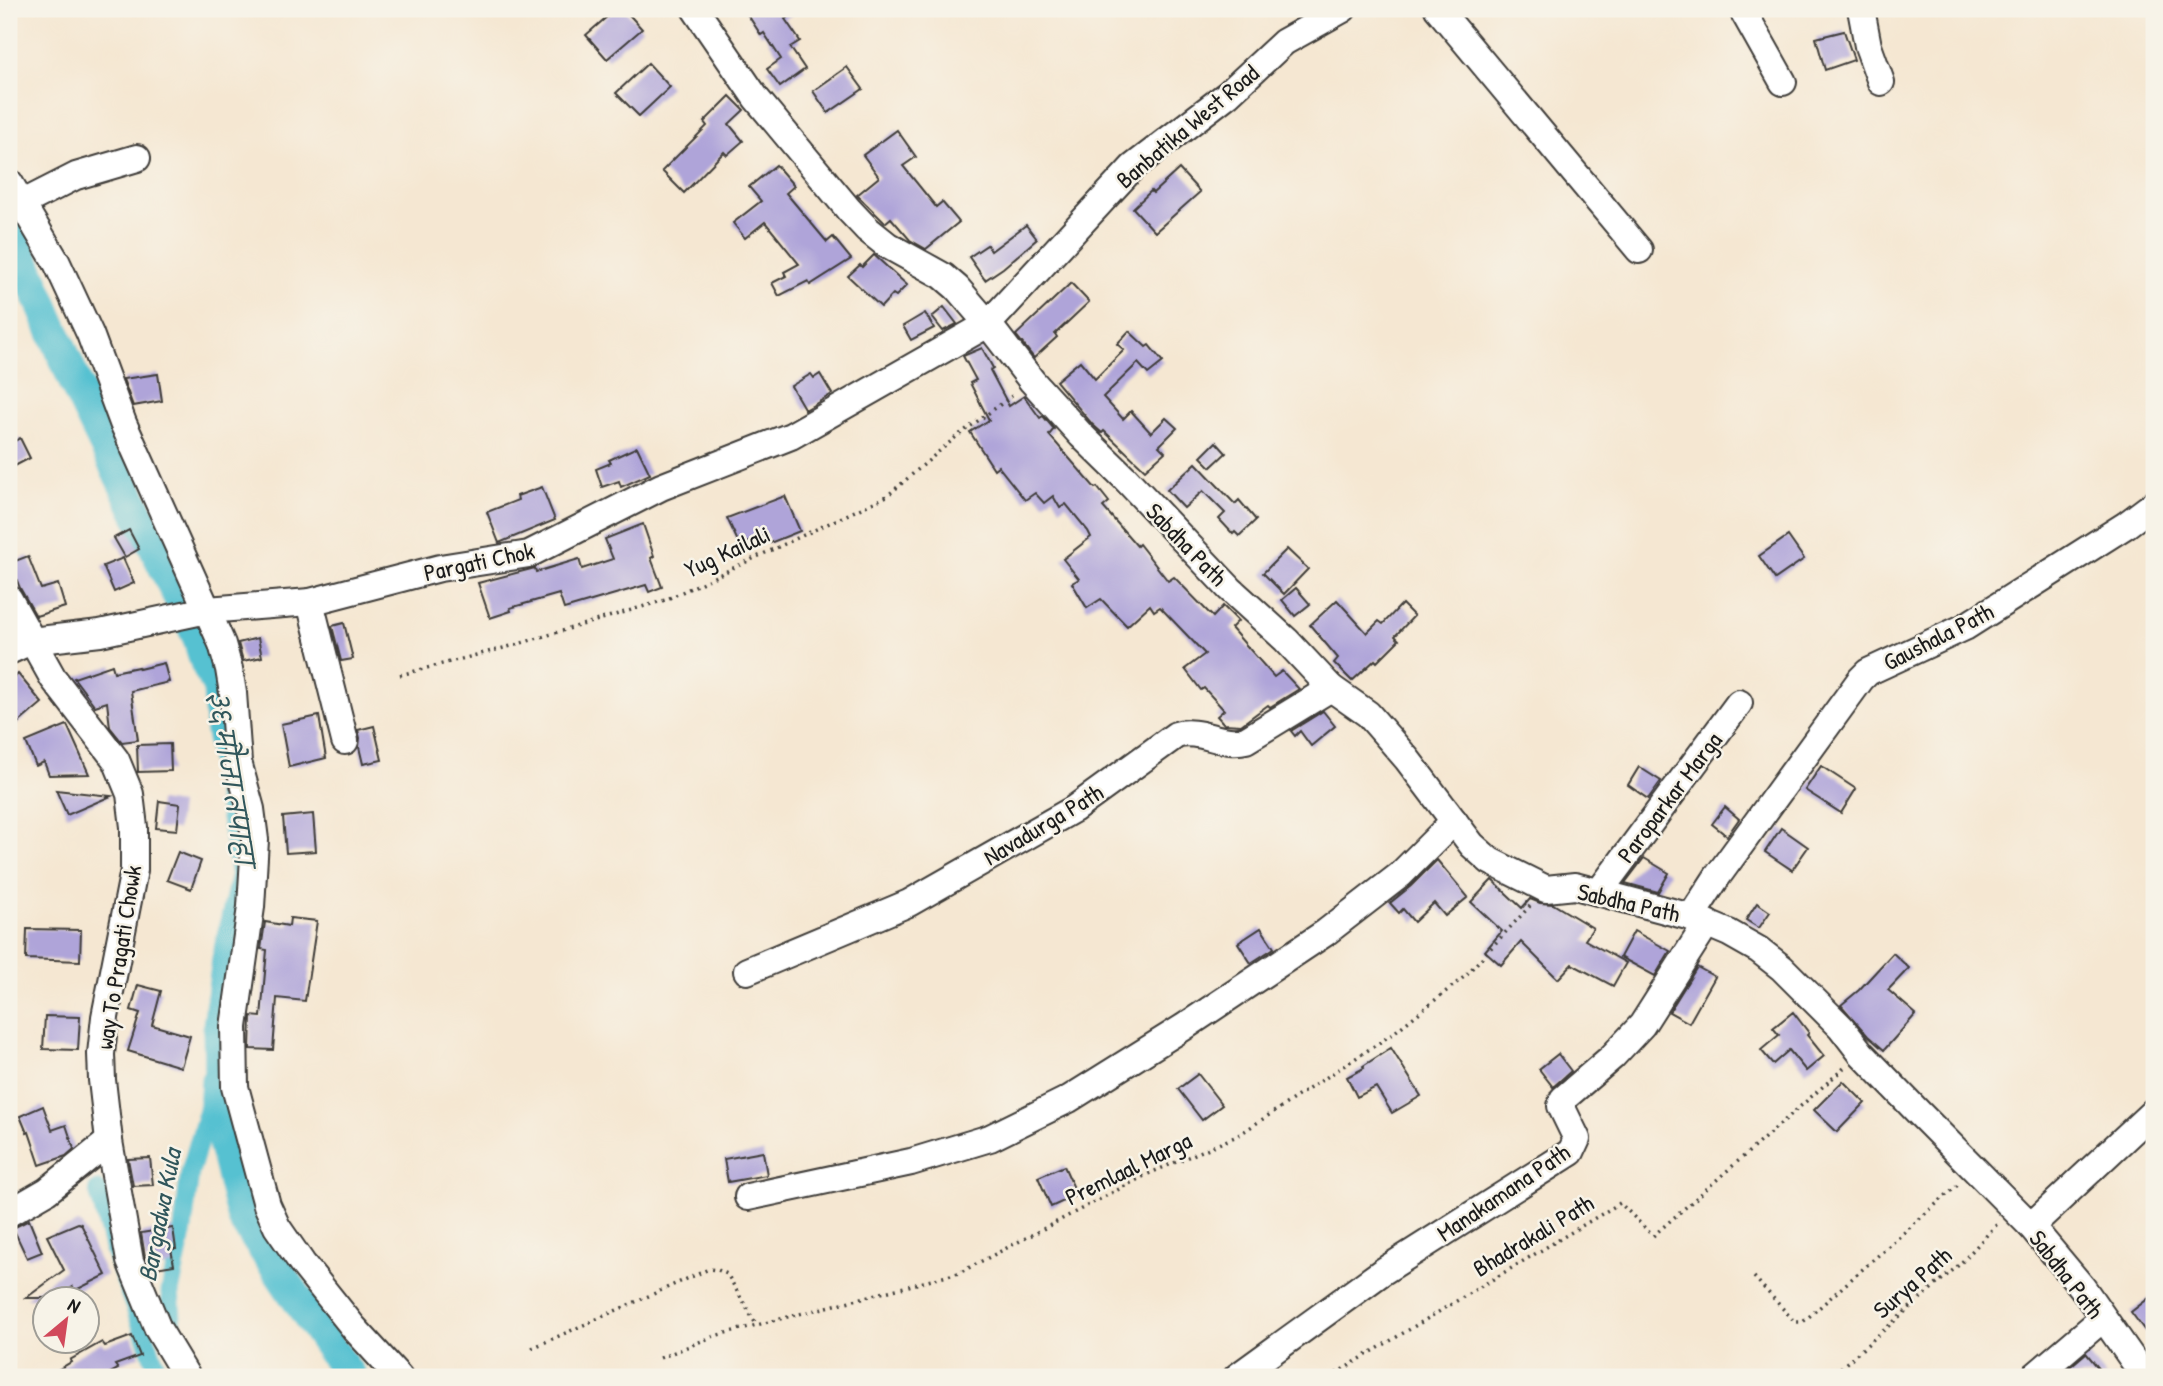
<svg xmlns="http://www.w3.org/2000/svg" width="2163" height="1386" font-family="'Patrick Hand','Playpen Sans Deva',sans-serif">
<rect width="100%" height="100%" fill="#f7f3e8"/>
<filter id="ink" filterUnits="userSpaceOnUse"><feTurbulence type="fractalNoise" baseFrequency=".0143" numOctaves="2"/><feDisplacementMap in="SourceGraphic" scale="14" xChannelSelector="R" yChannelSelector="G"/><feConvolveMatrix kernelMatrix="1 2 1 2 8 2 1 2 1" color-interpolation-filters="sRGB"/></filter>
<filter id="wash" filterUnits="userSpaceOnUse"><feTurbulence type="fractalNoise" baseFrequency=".00686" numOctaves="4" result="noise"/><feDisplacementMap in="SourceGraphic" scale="28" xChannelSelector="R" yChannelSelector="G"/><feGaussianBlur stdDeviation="1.57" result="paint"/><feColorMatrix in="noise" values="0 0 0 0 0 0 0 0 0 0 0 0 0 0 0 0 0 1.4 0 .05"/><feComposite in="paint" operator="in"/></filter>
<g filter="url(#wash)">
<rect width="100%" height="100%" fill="#f5e7d2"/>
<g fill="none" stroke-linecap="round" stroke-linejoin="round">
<g stroke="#56c1d1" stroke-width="19">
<path d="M98,1190L114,1250L160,1377"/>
<path d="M183,1351L173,1331L170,1292L183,1229L190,1172L208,1110L210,1079L220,1061"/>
</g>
<path stroke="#56c1d1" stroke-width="33" d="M9,226L78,389L198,636L206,662L219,688L221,726L247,875L228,959L219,1026L221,1130L243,1218L350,1377"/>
</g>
<g id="blocks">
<g fill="#afa4d9">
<path d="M616,9H624L642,29L607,59L586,35Z"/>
<path d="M744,9H800L785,19L800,41L790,47L805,69L780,87L767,69L781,59L764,33L761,35Z"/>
<path d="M1844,31L1854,60L1825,70L1816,38Z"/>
<path d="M648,63L670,87L639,116L616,93Z"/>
<path d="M847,67L863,89L828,113L813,91Z"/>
<path d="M730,96L744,110L729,124L743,141L727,155L724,152L684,193L662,171L707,126L704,122Z"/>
<path d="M897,130L916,157L903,166L936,207L942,202L959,222L926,249L910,240L891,218L885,223L857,195L879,177L863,155Z"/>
<path d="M776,165L794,186L786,193L827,242L833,237L851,259L810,285L808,281L779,296L772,283L786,276L784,272L799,264L765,222L745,238L733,223L761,201L749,187Z"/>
<path d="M1179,169L1200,192L1155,232L1133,208L1151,191L1153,193Z"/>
<path d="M1026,225L1037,239L1003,268L985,280L969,257L987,245L991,251Z"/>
<path d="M874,255L907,285L896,296L893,294L881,307L848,276L860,265L862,267Z"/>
<path d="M1071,283L1089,302L1055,334L1057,337L1034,358L1016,335Z"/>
<path d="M944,307L957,324L943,331L932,317Z"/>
<path d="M925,313L934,328L911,340L903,326Z"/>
<path d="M1129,331L1146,347L1149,345L1163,362L1148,374L1138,363L1103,397L1123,419L1131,411L1151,433L1166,418L1177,428L1159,446L1165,452L1145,470L1104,431L1102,433L1092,424L1056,381L1080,361L1095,379L1124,350L1117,344Z"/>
<path d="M982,348L993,368L990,370L1009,406L1024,396L1040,418L1043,416L1054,429L1049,435L1095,488L1097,487L1109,502L1103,507L1137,546L1139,544L1168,581L1174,577L1213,617L1223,606L1238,621L1231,628L1274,677L1282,671L1299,689L1270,707L1268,705L1241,725L1224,724L1217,716L1224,710L1204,688L1201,690L1185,669L1205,654L1160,607L1154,611L1150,605L1127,626L1101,599L1087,608L1072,583L1079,579L1063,559L1091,537L1088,531L1066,504L1060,508L1053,496L1044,503L1035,493L1025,500L998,466L994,469L970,432L989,420L970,383L976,380L963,356Z"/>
<path d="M158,374L162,401L133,406L123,379Z"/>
<path d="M811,374L814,378L820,374L832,394L805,410L791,386Z"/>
<path d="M20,438L30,458L9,469V444Z"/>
<path d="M1216,442L1226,453L1211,467L1201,457Z"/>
<path d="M637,447L650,474L621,487L619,481L602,487L596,469L611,463L609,460Z"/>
<path d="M1196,463L1235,504L1239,500L1256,520L1239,536L1235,532L1233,534L1219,519L1225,513L1203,491L1184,508L1167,490Z"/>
<path d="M542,487L555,520L499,543L487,512L518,500L517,496Z"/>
<path d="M785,496L800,531L770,543L766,534L740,546L727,518Z"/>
<path d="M643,524L654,556L651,558L662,587L649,592L646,585L564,609L559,594L510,608L511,611L490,618L478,583L535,568L536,572L579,559L582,569L613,559L605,539Z"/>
<path d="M129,530L139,549L125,557L114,538Z"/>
<path d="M1788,536L1804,559L1775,579L1759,556Z"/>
<path d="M1287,549L1308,569L1284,594L1263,573Z"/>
<path d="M28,556L41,589L58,584L65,607L36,616L20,588L10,563Z"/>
<path d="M123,558L134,583L114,592L103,566Z"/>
<path d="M1296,588L1310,604L1295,616L1282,600Z"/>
<path d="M1337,600L1367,633L1379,621L1383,624L1402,604L1414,616L1395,636L1399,640L1377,662L1375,660L1352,681L1334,663L1338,658L1310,625Z"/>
<path d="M344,623L353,659L341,661L332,626Z"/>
<path d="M258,638L262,657L243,661L238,643Z"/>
<path d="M164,663L169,682L131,691L138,740L122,742L110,727L107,702L95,706L74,678L112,665L114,672L138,667L139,669Z"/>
<path d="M18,674L42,703L9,731V682Z"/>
<path d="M1323,711L1335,726L1311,746L1300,731L1295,736L1291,731Z"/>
<path d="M319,716L326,758L289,767L281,724Z"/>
<path d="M67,725L89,774L49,775L44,762L36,766L26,742Z"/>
<path d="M374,726L382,760L363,764L359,747L360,738L358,730Z"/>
<path d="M170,744L171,771L138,772L137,745Z"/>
<path d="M1821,766L1856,789L1841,813L1805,790Z"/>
<path d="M1639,767L1661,781L1648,799L1628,785Z"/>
<path d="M56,790L111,796L67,815Z"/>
<path d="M159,801L180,804L177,830L156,828Z"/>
<path d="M1725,807L1739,819L1727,836L1712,824Z"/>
<path d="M313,814L316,851L286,853L283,817Z"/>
<path d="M1781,828L1808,847L1792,870L1765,852Z"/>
<path d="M178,852L201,861L191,889L167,880Z"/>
<path d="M1644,858L1669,873L1658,892L1625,883Z"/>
<path d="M1437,860L1468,897L1445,916L1434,903L1414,922L1403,909L1399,913L1390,903L1411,886Z"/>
<path d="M1492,880L1522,908L1530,899L1540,903L1553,904L1593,928L1585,940L1626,963L1613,986L1572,964L1558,979L1521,942L1501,965L1485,951L1502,931L1471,902Z"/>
<path d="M1757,903L1770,912L1759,928L1746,920Z"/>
<path d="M290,918L317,921L305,1001L277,998L273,1050L250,1049L251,1016L261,1017L267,950L261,949L265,922L289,926Z"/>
<path d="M1261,928L1274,948L1251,963L1238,943Z"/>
<path d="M27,929L81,930L80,961L26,959Z"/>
<path d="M1634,931L1670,951L1655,976L1620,957Z"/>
<path d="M1893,953L1909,968L1888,990L1916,1014L1884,1050L1868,1036L1841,1005L1859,990Z"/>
<path d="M1697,967L1715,977L1689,1023L1669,1012Z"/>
<path d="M138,985L161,991L152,1025L190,1036L181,1067L128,1051L140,1013L131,1010Z"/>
<path d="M1793,1012L1809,1033L1807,1035L1824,1056L1806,1071L1789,1050L1773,1064L1761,1050L1779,1035L1773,1028Z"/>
<path d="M45,1016L80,1017L78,1050L43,1049Z"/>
<path d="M1391,1048L1421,1096L1392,1113L1376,1087L1357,1097L1347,1077L1364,1068L1363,1066Z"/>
<path d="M1558,1054L1571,1071L1553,1087L1539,1069Z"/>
<path d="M1198,1074L1222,1105L1202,1120L1178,1089Z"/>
<path d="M1843,1081L1865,1103L1837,1132L1814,1110Z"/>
<path d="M43,1106L52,1130L66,1125L74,1149L66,1156L40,1165L29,1132L27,1133L20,1116Z"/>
<path d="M763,1152L767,1175L728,1182L724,1159Z"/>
<path d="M150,1158L153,1185L133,1186L128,1159Z"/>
<path d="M1064,1166L1077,1195L1051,1207L1038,1177Z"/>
<path d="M29,1220L42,1252L27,1258L13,1228Z"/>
<path d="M78,1223L81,1224L106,1275L74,1291L73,1287L58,1298H26L64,1270L47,1236Z"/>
<path d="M173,1228L176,1249H171L174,1265L150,1269L145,1257L141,1233Z"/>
<path d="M2154,1294V1343L2131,1312Z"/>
<path d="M132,1336L140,1356L115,1365L118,1369L103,1377H46L71,1362L70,1360L102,1342L105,1346Z"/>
<path d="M2086,1353L2106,1377H2058Z"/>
</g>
</g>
</g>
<g filter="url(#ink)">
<use href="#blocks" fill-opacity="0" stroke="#3d3a37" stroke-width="2"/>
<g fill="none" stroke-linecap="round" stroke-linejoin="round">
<g stroke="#3d3a37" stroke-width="30">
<g id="minor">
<path d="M695,9L756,98L849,210L867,229L887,245L943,276L957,288L988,324L1032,381L1081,435L1124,477L1230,589L1286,640L1331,688L1368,714L1407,759L1472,845L1490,861L1546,889L1575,886L1691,917L1729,933L1759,950L1782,968L1841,1027L1861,1053L1918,1112L2031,1226L2082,1287L2145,1377"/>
<path d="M1438,9L1639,250"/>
<path d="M1742,9L1783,82"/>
<path d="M1861,9L1868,46L1881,82"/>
<path d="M9,182L57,263L90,334L123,423L207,610L222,644L229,669L233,693L238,762L251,809L255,840L251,907L234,1027L235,1087L267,1205L277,1227L302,1263L354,1328L399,1377"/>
<path d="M21,204L76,176L137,158"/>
<path d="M9,599L53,678L116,760L130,794L134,827V870L105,1017L101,1054L102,1080L109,1141L130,1261L158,1329L187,1377"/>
<path d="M310,602L345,741"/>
<path d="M9,651L31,641L100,633L207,610L310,602L440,568L529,554L661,487L791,436L988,324L1133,167L1228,94L1284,42L1343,9"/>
<path d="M1599,892L1739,703"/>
<path d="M1691,917L1717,877L1861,679L1868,672L1965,627L2126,525L2154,504"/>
<path d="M747,971L909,903L1074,809L1176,735C1199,728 1222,746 1246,740L1331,688"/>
<path d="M748,1197L911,1162L990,1138L1069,1099L1184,1027L1325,933L1400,875L1454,821"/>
<path d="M9,1213L47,1191L109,1141"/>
<path d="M2031,1226L2154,1111"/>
<path d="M1237,1377L1382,1272L1571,1152L1577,1139L1561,1106L1563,1099L1612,1057L1642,1025L1707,923"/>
<path d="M2034,1377L2102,1319"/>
</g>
</g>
<g stroke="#3d3a37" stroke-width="3.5" stroke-dasharray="2 5" stroke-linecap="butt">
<path d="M400,675L515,645L665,600L887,496L956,437L1016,393"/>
<path d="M1754,1277L1795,1322H1803L1960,1183"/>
<path d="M532,1348L709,1269L718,1270L727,1274L756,1324"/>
<path d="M660,1358L714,1336L959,1273L1148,1174L1237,1136L1391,1035L1464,977L1530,906"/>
<path d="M1330,1377L1620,1203L1653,1236L1844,1068"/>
<path d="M1830,1377L1960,1264L1999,1222"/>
</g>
<use href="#minor" stroke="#fff" stroke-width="26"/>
</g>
</g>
<g text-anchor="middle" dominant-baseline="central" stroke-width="5" stroke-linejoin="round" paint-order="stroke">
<g font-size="24" fill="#1c1c1c" stroke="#f7f3e8">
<text transform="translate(1187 126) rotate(-40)">Banbatika West Road</text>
<text transform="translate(1187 544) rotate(46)">Sabdha Path</text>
<text transform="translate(727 551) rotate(-25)">Yug Kailali</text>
<text transform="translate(479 561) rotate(-12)">Pargati Chok</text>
<text transform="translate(1938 636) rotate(-27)">Gaushala Path</text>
<text transform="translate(1669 797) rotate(-53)">Paroparkar Marga</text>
<text transform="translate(1043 824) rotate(-31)">Navadurga Path</text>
<text transform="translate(1629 902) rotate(13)">Sabdha Path</text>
<text transform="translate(118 957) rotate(-81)">way To Pragati Chowk</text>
<text transform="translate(1128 1168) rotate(-26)">Premlaal Marga</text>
<text transform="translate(1503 1192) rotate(-34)">Manakamana Path</text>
<text transform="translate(1533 1235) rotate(-31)">Bhadrakali Path</text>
<text transform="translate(2067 1274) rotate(52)">Sabdha Path</text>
<text transform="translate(1912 1282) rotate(-41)">Surya Path</text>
</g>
<g font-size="26" font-style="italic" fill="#30565b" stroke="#f7f3e8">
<text transform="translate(231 778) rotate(81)">३६ मौजा तपाहा</text>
<text transform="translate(159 1215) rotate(-79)">Bargadwa Kula</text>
</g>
</g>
<rect width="2163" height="1386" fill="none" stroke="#f7f3e8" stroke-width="35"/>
<g transform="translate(66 1320) rotate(29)"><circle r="33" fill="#f7f3e8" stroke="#9f9d96" stroke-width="2"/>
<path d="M0-5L12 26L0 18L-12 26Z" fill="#d1495b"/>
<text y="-10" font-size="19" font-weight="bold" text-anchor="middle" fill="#1c1c1c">N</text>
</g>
</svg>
